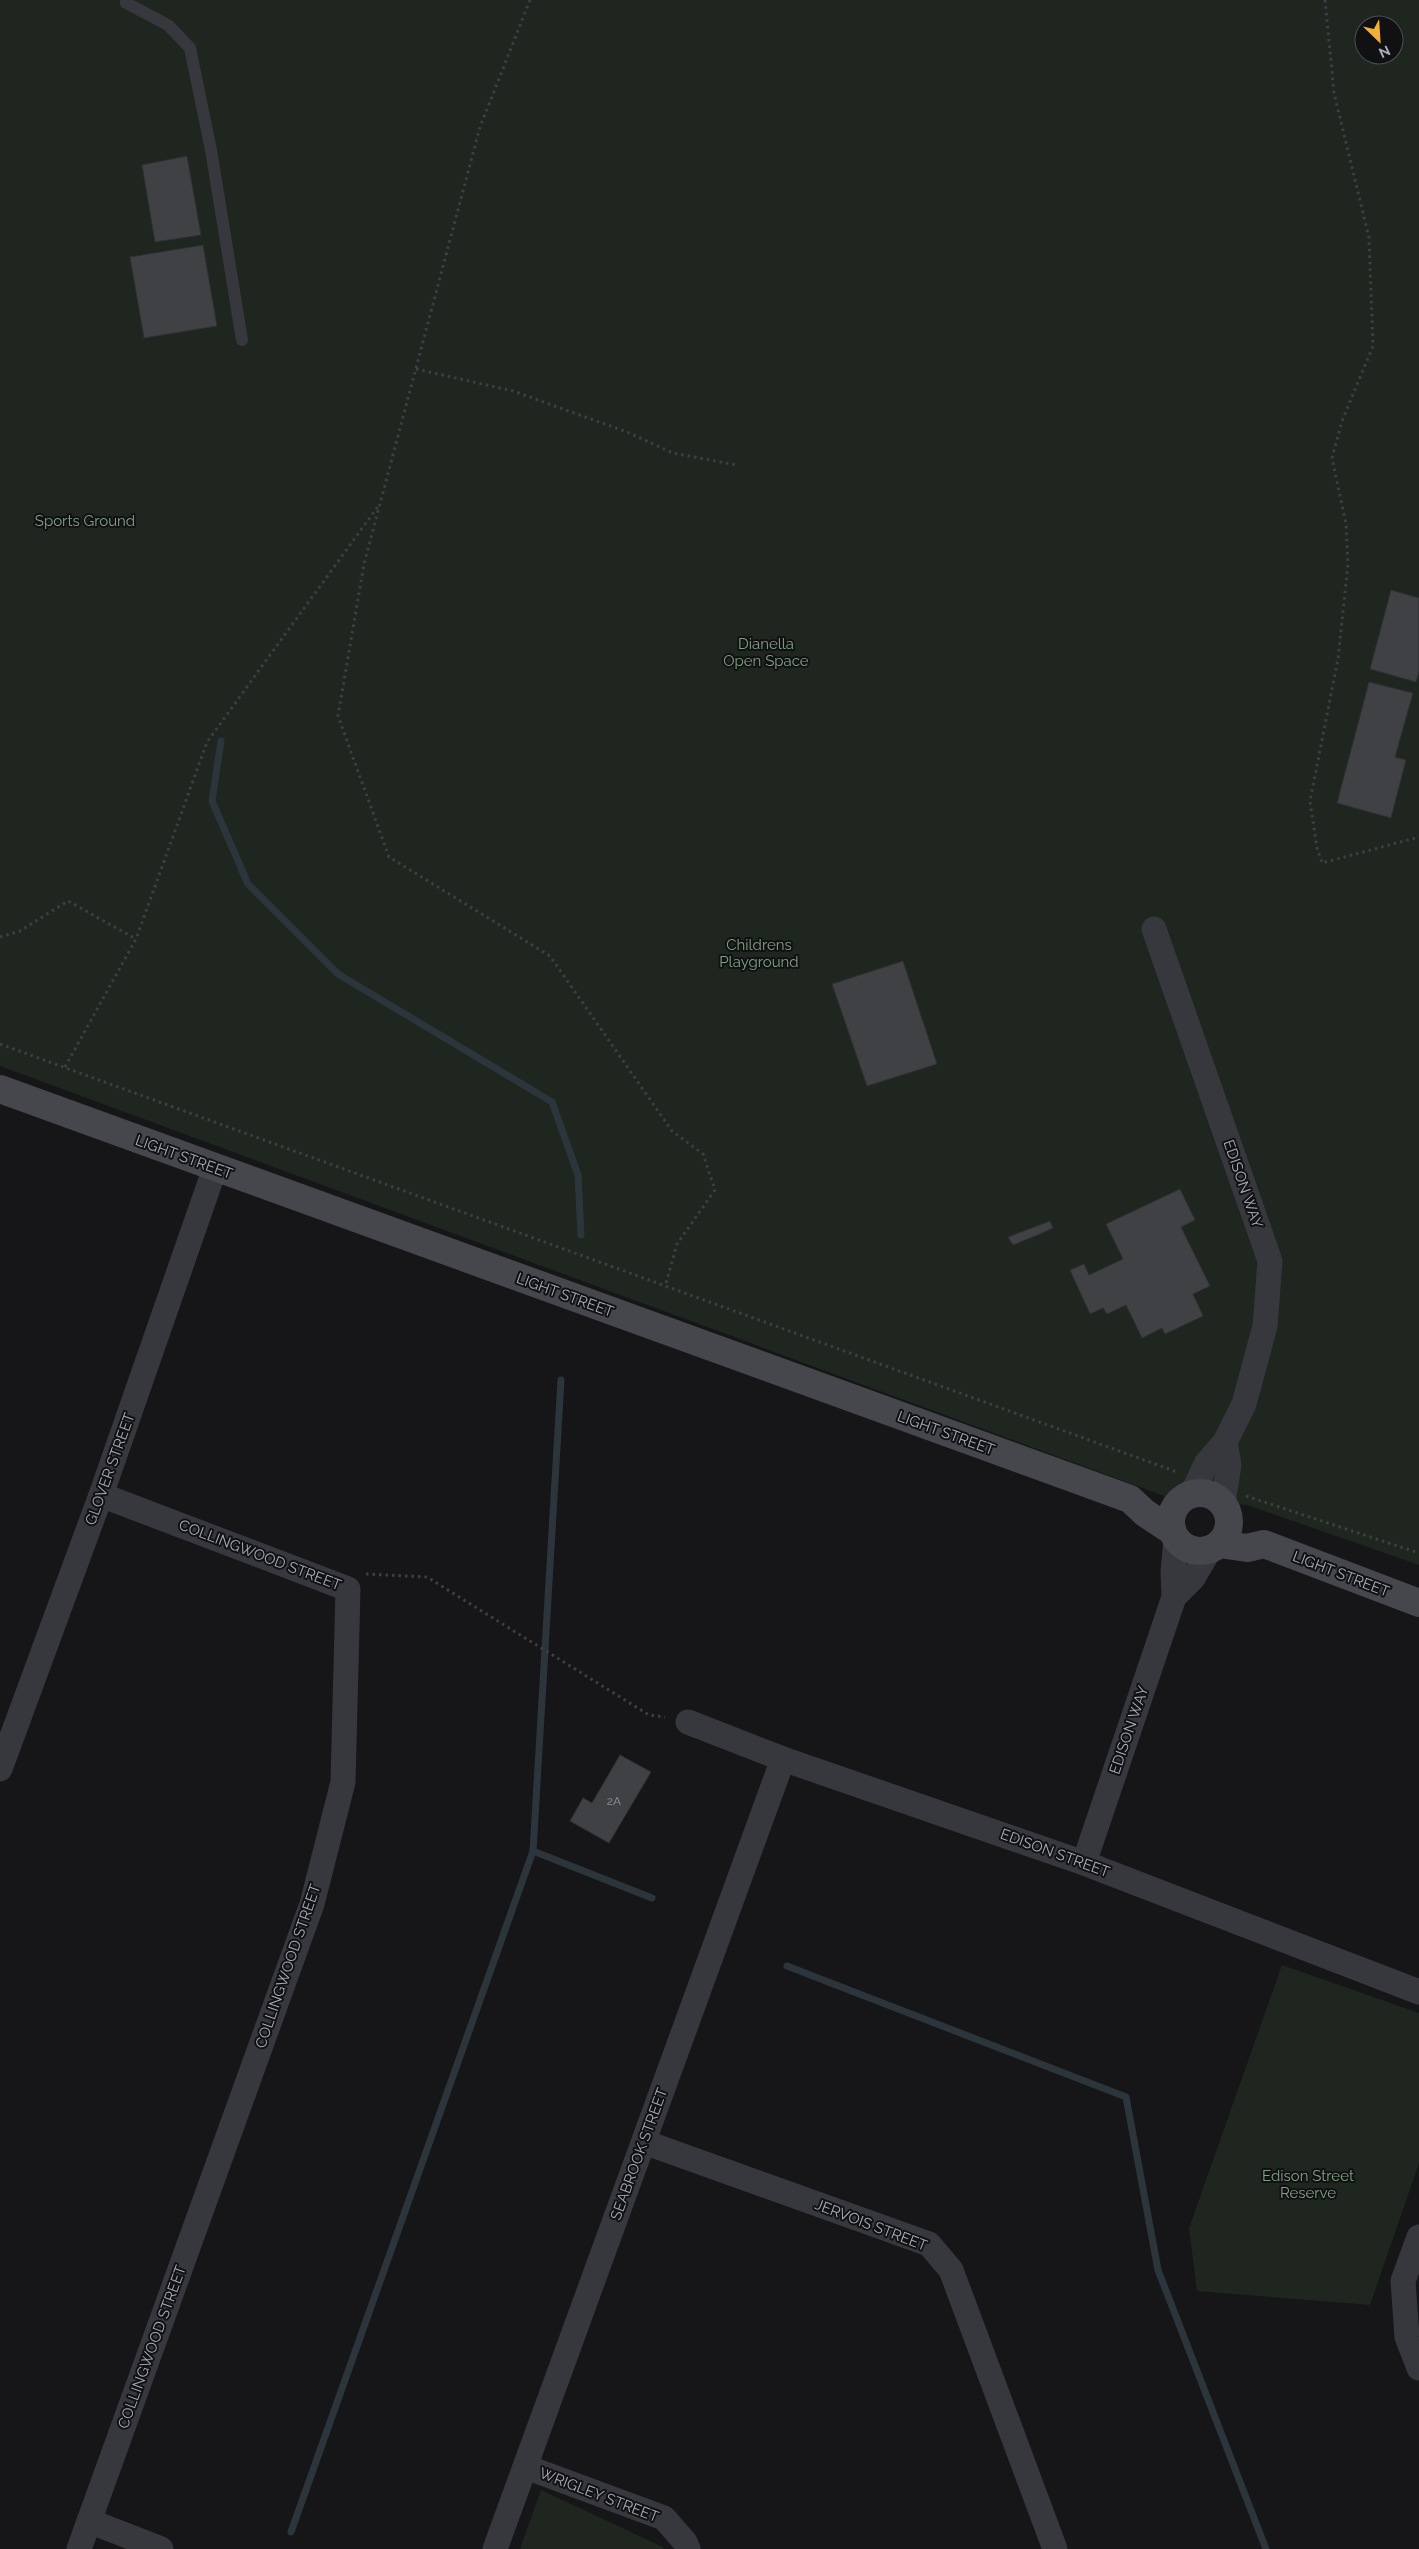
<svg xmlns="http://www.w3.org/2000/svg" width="1419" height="2549" font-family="Raleway,sans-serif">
<rect width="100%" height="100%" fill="#161618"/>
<g fill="#1e261f" fill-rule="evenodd">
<path d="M0,0H1419V1565L1247,1505L1178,1501L0,1066ZM1364,25H1394V55H1364Z"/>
<path d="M1282,1965L1419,2013V2163L1370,2305L1197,2291L1189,2228Z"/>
<path d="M541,2490L663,2547L664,2549H520Z"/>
</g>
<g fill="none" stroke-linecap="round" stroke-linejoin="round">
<g stroke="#2c353c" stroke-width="7">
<path d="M221,741L212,801L248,884L338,974L552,1102L578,1175L581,1235"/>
<path d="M533,1851L652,1898"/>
<path d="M787,1966L1126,2097L1158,2270L1266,2549"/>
<path d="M291,2532L533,1851L561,1380"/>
</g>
</g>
<g fill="#404145" stroke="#303034">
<path d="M187,156L201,235L155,242L142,165Z"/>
<path d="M203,245L217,326L144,338L130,257Z"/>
<path d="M1391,590L1419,598V672L1416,682L1370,669Z"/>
<path d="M1369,682L1413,693L1395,757L1406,760L1391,818L1337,803Z"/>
<path d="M903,961L937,1064L867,1086L832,984Z"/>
<path d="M1180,1189L1195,1220L1181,1227L1210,1286L1193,1294L1203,1316L1165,1334L1162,1328L1142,1338L1126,1305L1107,1314L1103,1308L1090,1314L1070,1270L1084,1264L1089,1275L1123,1259L1106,1224Z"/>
<path d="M1050,1221L1053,1228L1040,1234L1013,1245L1008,1237Z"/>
<path d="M620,1755L651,1772L609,1843L570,1821L583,1798L592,1803Z"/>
</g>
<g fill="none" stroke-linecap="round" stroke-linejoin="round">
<g stroke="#3d3f44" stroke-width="3" stroke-dasharray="2.5 4" stroke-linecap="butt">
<path d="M530,0L480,127L364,564L338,716L389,857L550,956L672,1131L703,1154L715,1190L677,1244L665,1287"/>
<path d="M1325,0L1334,93L1369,238L1373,346L1342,421L1332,458L1346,524L1348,564L1338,659L1310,801L1317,848L1322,863L1419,837"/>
<path d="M416,369L513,391L627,432L673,453L736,465"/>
<path d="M0,937L20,931L68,901L136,939"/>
<path d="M0,1044L1177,1472"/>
<path d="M65,1067L136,939L207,742L379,505"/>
<path d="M1246,1496L1419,1553"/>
<path d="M366,1574L427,1577L649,1715L665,1717"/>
</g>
<path stroke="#37383d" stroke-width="12" d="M126,0V3L168,25L190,48L211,150L242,340"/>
<g stroke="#37383d" stroke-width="25">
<path d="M1154,929L1270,1261L1265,1326L1244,1404L1225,1442L1206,1464L1192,1494"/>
<path d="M1223,1503L1229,1465L1225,1442"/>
<path d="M1174,1597L1193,1578L1210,1549"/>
<path d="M688,1722L783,1759L1084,1863L1419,1992"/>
<path d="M0,1769L101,1495L215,1168"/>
<path d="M1084,1863L1174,1597L1173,1572L1176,1539"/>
<path d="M644,2142L929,2244L951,2270L1055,2549"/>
<path d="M1419,2237L1403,2281L1407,2337L1419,2368"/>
<path d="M526,2467L664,2518L685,2542L688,2549"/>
<path d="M89,2521L161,2549"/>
<path d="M79,2549L312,1904L343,1782L348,1589L101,1495"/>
<path d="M495,2549L783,1759"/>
</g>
<g stroke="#45474d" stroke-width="28">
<path d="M0,1089L1130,1499L1145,1513L1172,1531"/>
<circle cx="1200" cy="1522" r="29"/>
<path d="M1219,1544L1247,1548L1264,1544L1419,1603"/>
</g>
</g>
<g text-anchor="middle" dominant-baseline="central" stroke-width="4" stroke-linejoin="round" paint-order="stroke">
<g font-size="12" fill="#8e929b">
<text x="614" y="1801">2A</text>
</g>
<g font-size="15" fill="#7fa381" stroke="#111113">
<text x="85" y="521">Sports Ground</text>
<text x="766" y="644">Dianella<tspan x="766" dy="17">Open Space</tspan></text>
<text x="759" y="945">Childrens<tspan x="759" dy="17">Playground</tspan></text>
<text x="1308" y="2176">Edison Street<tspan x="1308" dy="17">Reserve</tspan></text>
</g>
<g font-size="15" fill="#a8adb8" stroke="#111113">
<text transform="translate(184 1157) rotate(20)">LIGHT STREET</text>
<text transform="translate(1243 1184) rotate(71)">EDISON WAY</text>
<text transform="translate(565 1295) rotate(20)">LIGHT STREET</text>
<text transform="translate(946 1433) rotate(20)">LIGHT STREET</text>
<text transform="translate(110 1469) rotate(-70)">GLOVER STREET</text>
<text transform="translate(260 1555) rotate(21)">COLLINGWOOD STREET</text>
<text transform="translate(1341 1574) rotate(21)">LIGHT STREET</text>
<text transform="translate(1129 1730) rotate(-71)">EDISON WAY</text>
<text transform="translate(1055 1853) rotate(20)">EDISON STREET</text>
<text transform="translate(288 1966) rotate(-71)">COLLINGWOOD STREET</text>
<text transform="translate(639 2154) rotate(-70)">SEABROOK STREET</text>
<text transform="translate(871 2225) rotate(21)">JERVOIS STREET</text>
<text transform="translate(152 2347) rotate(-70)">COLLINGWOOD STREET</text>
<text transform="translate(599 2495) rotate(21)">WRIGLEY STREET</text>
</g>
</g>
<g transform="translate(1379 40) rotate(155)"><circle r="24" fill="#111113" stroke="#4d4f55"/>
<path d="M0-4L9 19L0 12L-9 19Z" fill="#f2b134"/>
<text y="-8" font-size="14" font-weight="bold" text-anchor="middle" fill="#a8adb8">N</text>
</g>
</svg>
